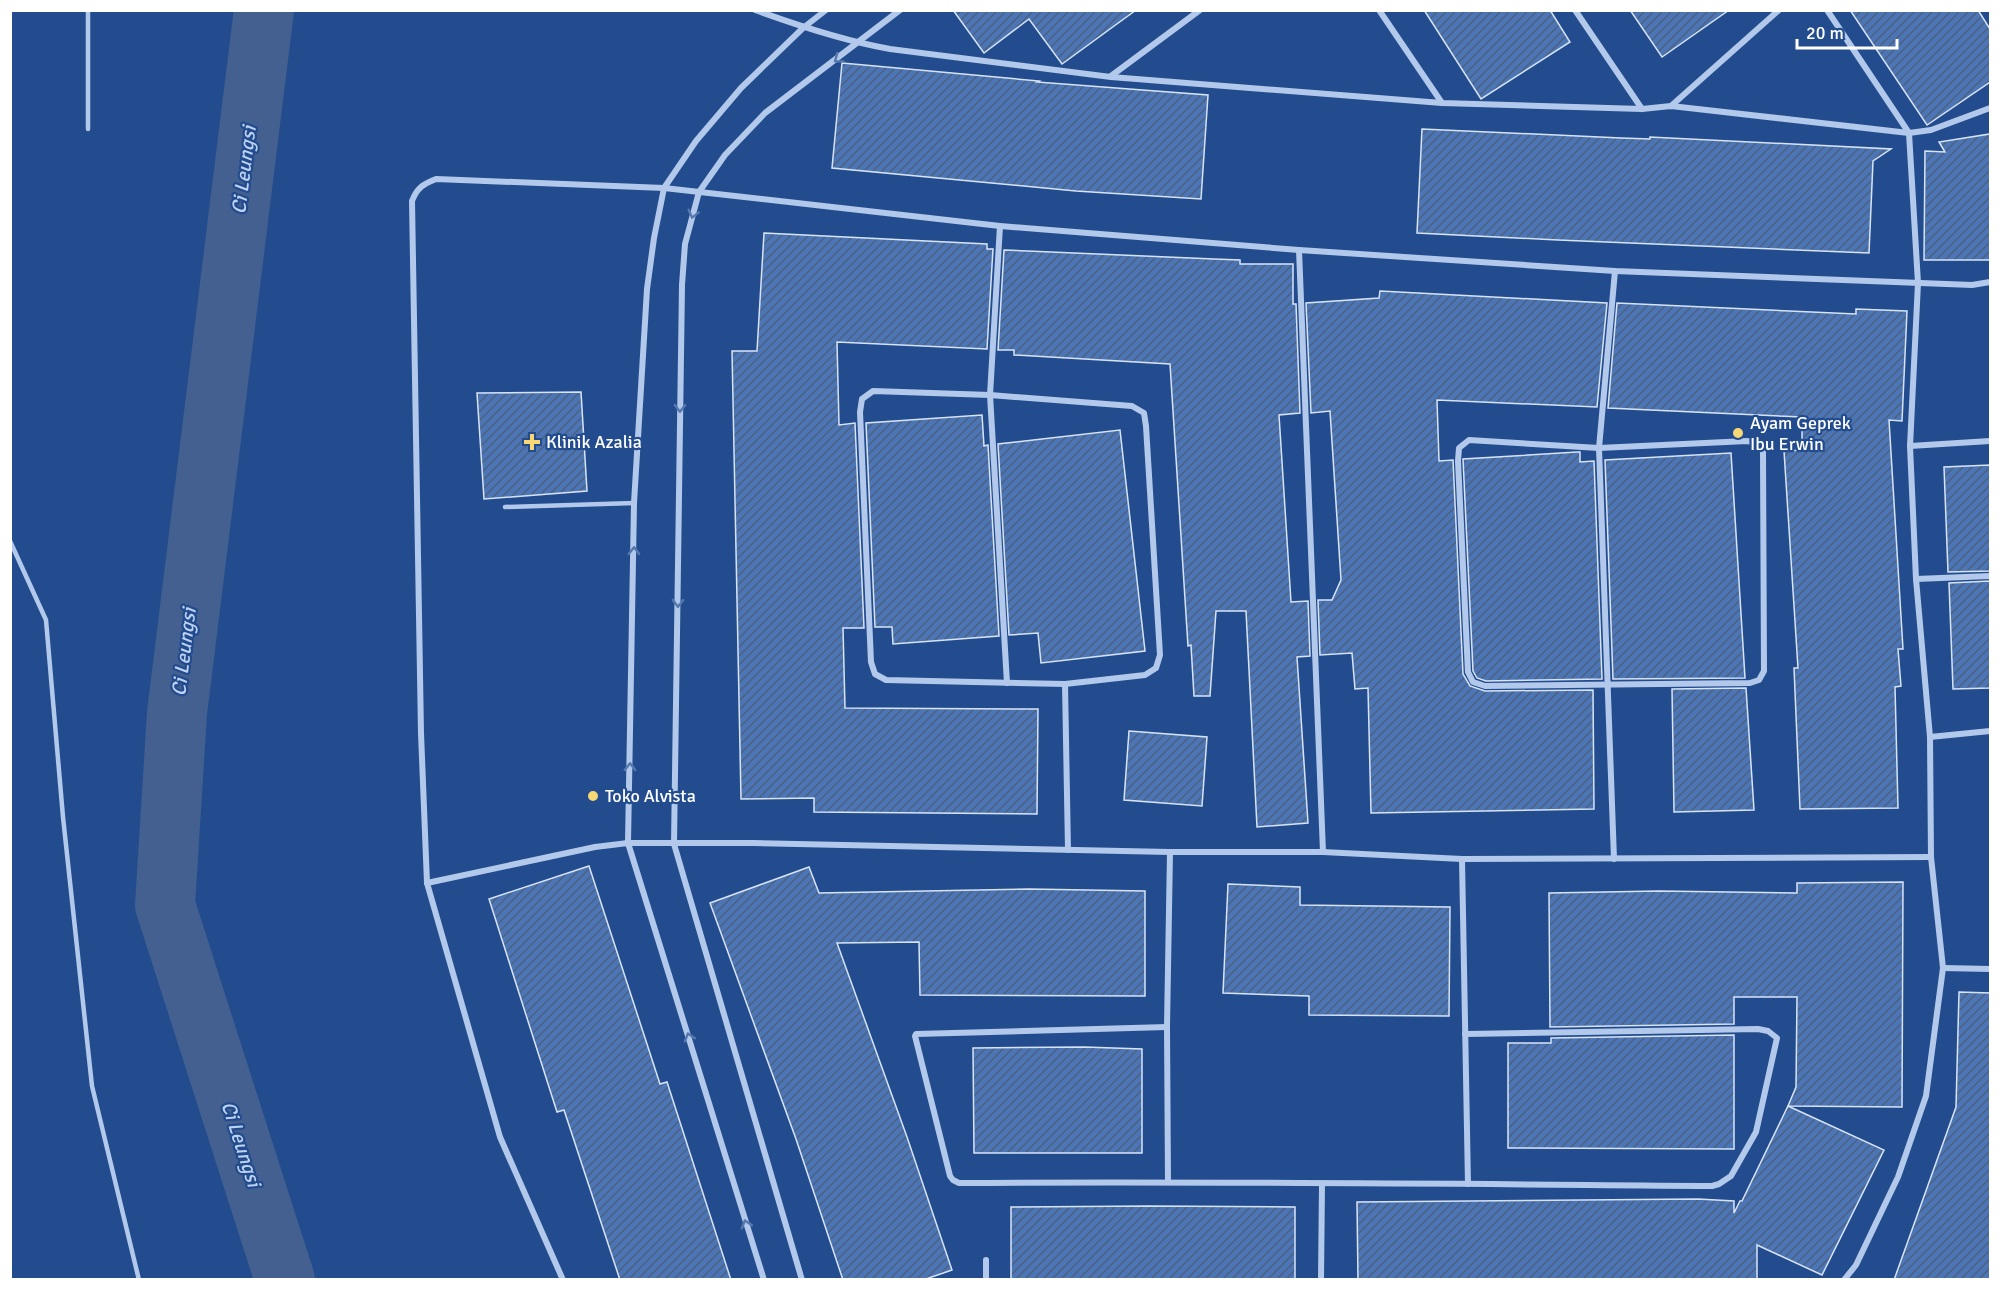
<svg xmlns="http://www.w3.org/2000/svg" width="2001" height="1290" font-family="Signika,sans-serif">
<defs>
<pattern id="building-hatch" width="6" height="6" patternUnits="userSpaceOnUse" patternTransform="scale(1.5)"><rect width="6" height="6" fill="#4b75b5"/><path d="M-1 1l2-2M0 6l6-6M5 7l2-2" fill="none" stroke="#4c6080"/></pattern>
</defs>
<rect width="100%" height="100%" fill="#234c8e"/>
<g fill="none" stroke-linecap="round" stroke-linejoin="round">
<path stroke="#436090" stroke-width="60" d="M264,10L177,713L165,905L285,1280"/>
</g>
<g fill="url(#building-hatch)" stroke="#d7e4f8" stroke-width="1.5">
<path d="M953,10H1136L1062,64L1029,19L984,53Z"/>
<path d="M1424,10H1550L1570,42L1481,99Z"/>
<path d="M1630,10H1729L1662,57Z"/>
<path d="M1850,10H1978L1990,29V82L1927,125Z"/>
<path d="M842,63L1039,81L1037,82L1208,95L1201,199L1076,191L832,168Z"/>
<path d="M1422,129L1621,138L1650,139V137L1891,149L1873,161L1869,253L1558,240L1417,233Z"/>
<path d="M1990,134V260H1924L1925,151L1945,152L1939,142Z"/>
<path d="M764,233L987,244V249H993L987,349L837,342L839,425L855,423L864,628H843L845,708L1038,709L1037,814L814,812V798L741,799L732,351H757Z"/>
<path d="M1004,250L1214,259L1240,260V264H1293V304H1296L1300,413L1279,415L1291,602L1308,601L1310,656L1297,657L1308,823L1257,827L1246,611H1216L1210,696H1194L1191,645L1188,646L1170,364L1014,355V350H998Z"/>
<path d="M1380,291L1607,303L1597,407L1437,400L1439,461L1453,460L1463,674L1470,686L1485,691L1593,690L1594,809L1371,813L1368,688L1355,689L1352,653L1320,655L1318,600H1332L1341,580L1330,411L1311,413L1306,303L1379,298Z"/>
<path d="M1617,303L1856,314V309L1907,311L1902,421L1889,420L1903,649H1898L1901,686L1895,687L1898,808L1800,809L1794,668H1798L1784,451L1802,450V417L1608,408Z"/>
<path d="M581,392L587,491L484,499L477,393Z"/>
<path d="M982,415L984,446L988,445L999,636L893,644L892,627H875L866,423Z"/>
<path d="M1120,430L1145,651L1041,663L1038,633L1009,635L998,444Z"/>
<path d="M1577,452H1580V462L1594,461L1602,679L1486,681L1477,678L1473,671L1463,459Z"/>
<path d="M1731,453L1745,678L1613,679L1605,460Z"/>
<path d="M1990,465V571L1948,572L1944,467Z"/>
<path d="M1990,581V688L1953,689L1949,583Z"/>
<path d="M1746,688L1754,810L1674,812L1672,689Z"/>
<path d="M1129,731L1207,737L1202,806L1124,800Z"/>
<path d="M589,866L660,1084L667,1082L731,1280H620L564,1110L557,1112L489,899Z"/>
<path d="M809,867L819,893L1029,889L1145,891V996L920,995L919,942L837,943L907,1137L952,1270L923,1280H843L796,1139L710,903Z"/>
<path d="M1903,882L1902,1107L1788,1106L1796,1087L1797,997H1734V1024L1550,1027L1549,893L1659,891L1797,893V883Z"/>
<path d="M1228,884L1300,887V905L1450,907L1449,1016L1309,1015V996L1223,993Z"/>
<path d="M1959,992L1990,993V1280H1894L1956,1107Z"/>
<path d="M1734,1035V1149L1508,1148V1043H1551V1038Z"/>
<path d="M1084,1047L1142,1049V1153H974L973,1048Z"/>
<path d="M1788,1106L1884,1150L1822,1275L1757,1245V1280H1358L1357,1202L1698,1199L1734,1201V1213L1740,1201H1742Z"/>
<path d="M1148,1206L1295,1207V1280H1011V1207Z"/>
</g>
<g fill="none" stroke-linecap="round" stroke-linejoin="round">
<g stroke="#b2c9eb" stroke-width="4.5">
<path d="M88,129V10"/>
<path d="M505,507L634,503"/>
<path d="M10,541L46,620L63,817L92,1086L139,1280"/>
</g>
<g stroke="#b2c9eb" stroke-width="6">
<path d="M755,10C799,26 844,41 890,49L1111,77L1442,103L1642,109L1671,106L1909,133L1931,130L1990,108"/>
<path d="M1379,10L1442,103"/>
<path d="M1575,10L1642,109"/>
<path d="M1827,10L1909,133L1918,283L1910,446L1916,579L1930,737L1931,857L1943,968L1926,1096L1898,1177L1856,1265L1844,1280"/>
<path d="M1111,76L1200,10"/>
<path d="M1671,106L1779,10"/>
<path d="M1000,226L990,395L1007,683"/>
<path d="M1299,250L1323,852"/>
<path d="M873,391L990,395L1132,406L1144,413L1146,426L1160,655L1156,668L1145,675L1065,684L886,680L875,674L871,662L860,412L862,399Z"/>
<path d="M1469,440L1599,448L1747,441L1758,443L1763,452L1764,671L1759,680L1750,683L1485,686L1473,682L1468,672L1458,461L1459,448Z"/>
<path d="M1910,446L1990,441"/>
<path d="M1916,579L1990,576"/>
<path d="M1065,684L1068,850"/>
<path d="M1930,737L1990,731"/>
<path d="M1462,859L1468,1184"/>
<path d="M1614,859L1599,448L1615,271"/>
<path d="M427,883L421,733L412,201C417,188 423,184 436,179L664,188L1000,226L1299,250L1615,271L1972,285L1990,282"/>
<path d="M1943,968L1990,969"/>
<path d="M1167,1027L916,1034L915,1036L950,1176L953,1180L959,1183C1210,1181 1461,1184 1712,1186L1719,1184L1731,1176L1756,1132L1777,1038L1768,1031L1758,1029L1465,1034"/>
<path d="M1168,1182L1167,1027L1170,852"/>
<path d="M986,1260V1280"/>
<path d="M563,1280L500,1137L427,883L595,847L628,843H754L1170,852H1323L1462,859L1931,857"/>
<path d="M764,1280L628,843L634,503L647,289L654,238L664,188L696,141L741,88L803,28L826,10"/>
<path d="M802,1280L674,844L682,285L685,244L699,192L725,155L765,113L900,10"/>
<path d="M1321,1280L1322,1184"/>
</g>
</g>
<defs><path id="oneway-chevron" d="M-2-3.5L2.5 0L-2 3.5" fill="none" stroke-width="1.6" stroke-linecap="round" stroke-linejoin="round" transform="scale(1.5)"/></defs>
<g stroke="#5578af">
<use href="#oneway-chevron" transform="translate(838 59) rotate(143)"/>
<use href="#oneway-chevron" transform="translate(693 214) rotate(104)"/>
<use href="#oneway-chevron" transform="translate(680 408) rotate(91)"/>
<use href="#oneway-chevron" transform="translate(634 551) rotate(-89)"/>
<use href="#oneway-chevron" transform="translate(678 603) rotate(91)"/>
<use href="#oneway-chevron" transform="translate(630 767) rotate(-89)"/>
<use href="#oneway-chevron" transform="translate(689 1037) rotate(-107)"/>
<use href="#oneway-chevron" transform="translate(746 1224) rotate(-107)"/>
</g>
<g fill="#f7d875" stroke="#234c8e" stroke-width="2">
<circle cx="1738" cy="433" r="6"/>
<path d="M529 433h6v6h6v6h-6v6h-6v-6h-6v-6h6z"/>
<circle cx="593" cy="796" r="6"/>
</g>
<g text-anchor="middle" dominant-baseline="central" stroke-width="4.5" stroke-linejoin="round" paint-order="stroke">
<g font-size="18" fill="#fff" stroke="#234c8e" text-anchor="start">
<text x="1750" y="423">Ayam Geprek<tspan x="1750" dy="21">Ibu Erwin</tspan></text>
<text x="546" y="442">Klinik Azalia</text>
<text x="605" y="796">Toko Alvista</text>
</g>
<g font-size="20" font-style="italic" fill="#bed3f2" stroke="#234c8e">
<text transform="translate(244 170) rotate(-83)">Ci Leungsi</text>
<text transform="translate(184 652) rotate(-83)">Ci Leungsi</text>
<text transform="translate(241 1144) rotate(72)">Ci Leungsi</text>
</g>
</g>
<rect width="2001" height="1290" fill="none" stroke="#ffffff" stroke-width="24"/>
<path d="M1797 39v9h100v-9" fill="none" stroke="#ffffff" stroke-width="3"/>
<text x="1806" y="39" font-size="18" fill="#ffffff" stroke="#234c8e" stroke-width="4.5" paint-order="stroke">20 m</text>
</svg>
